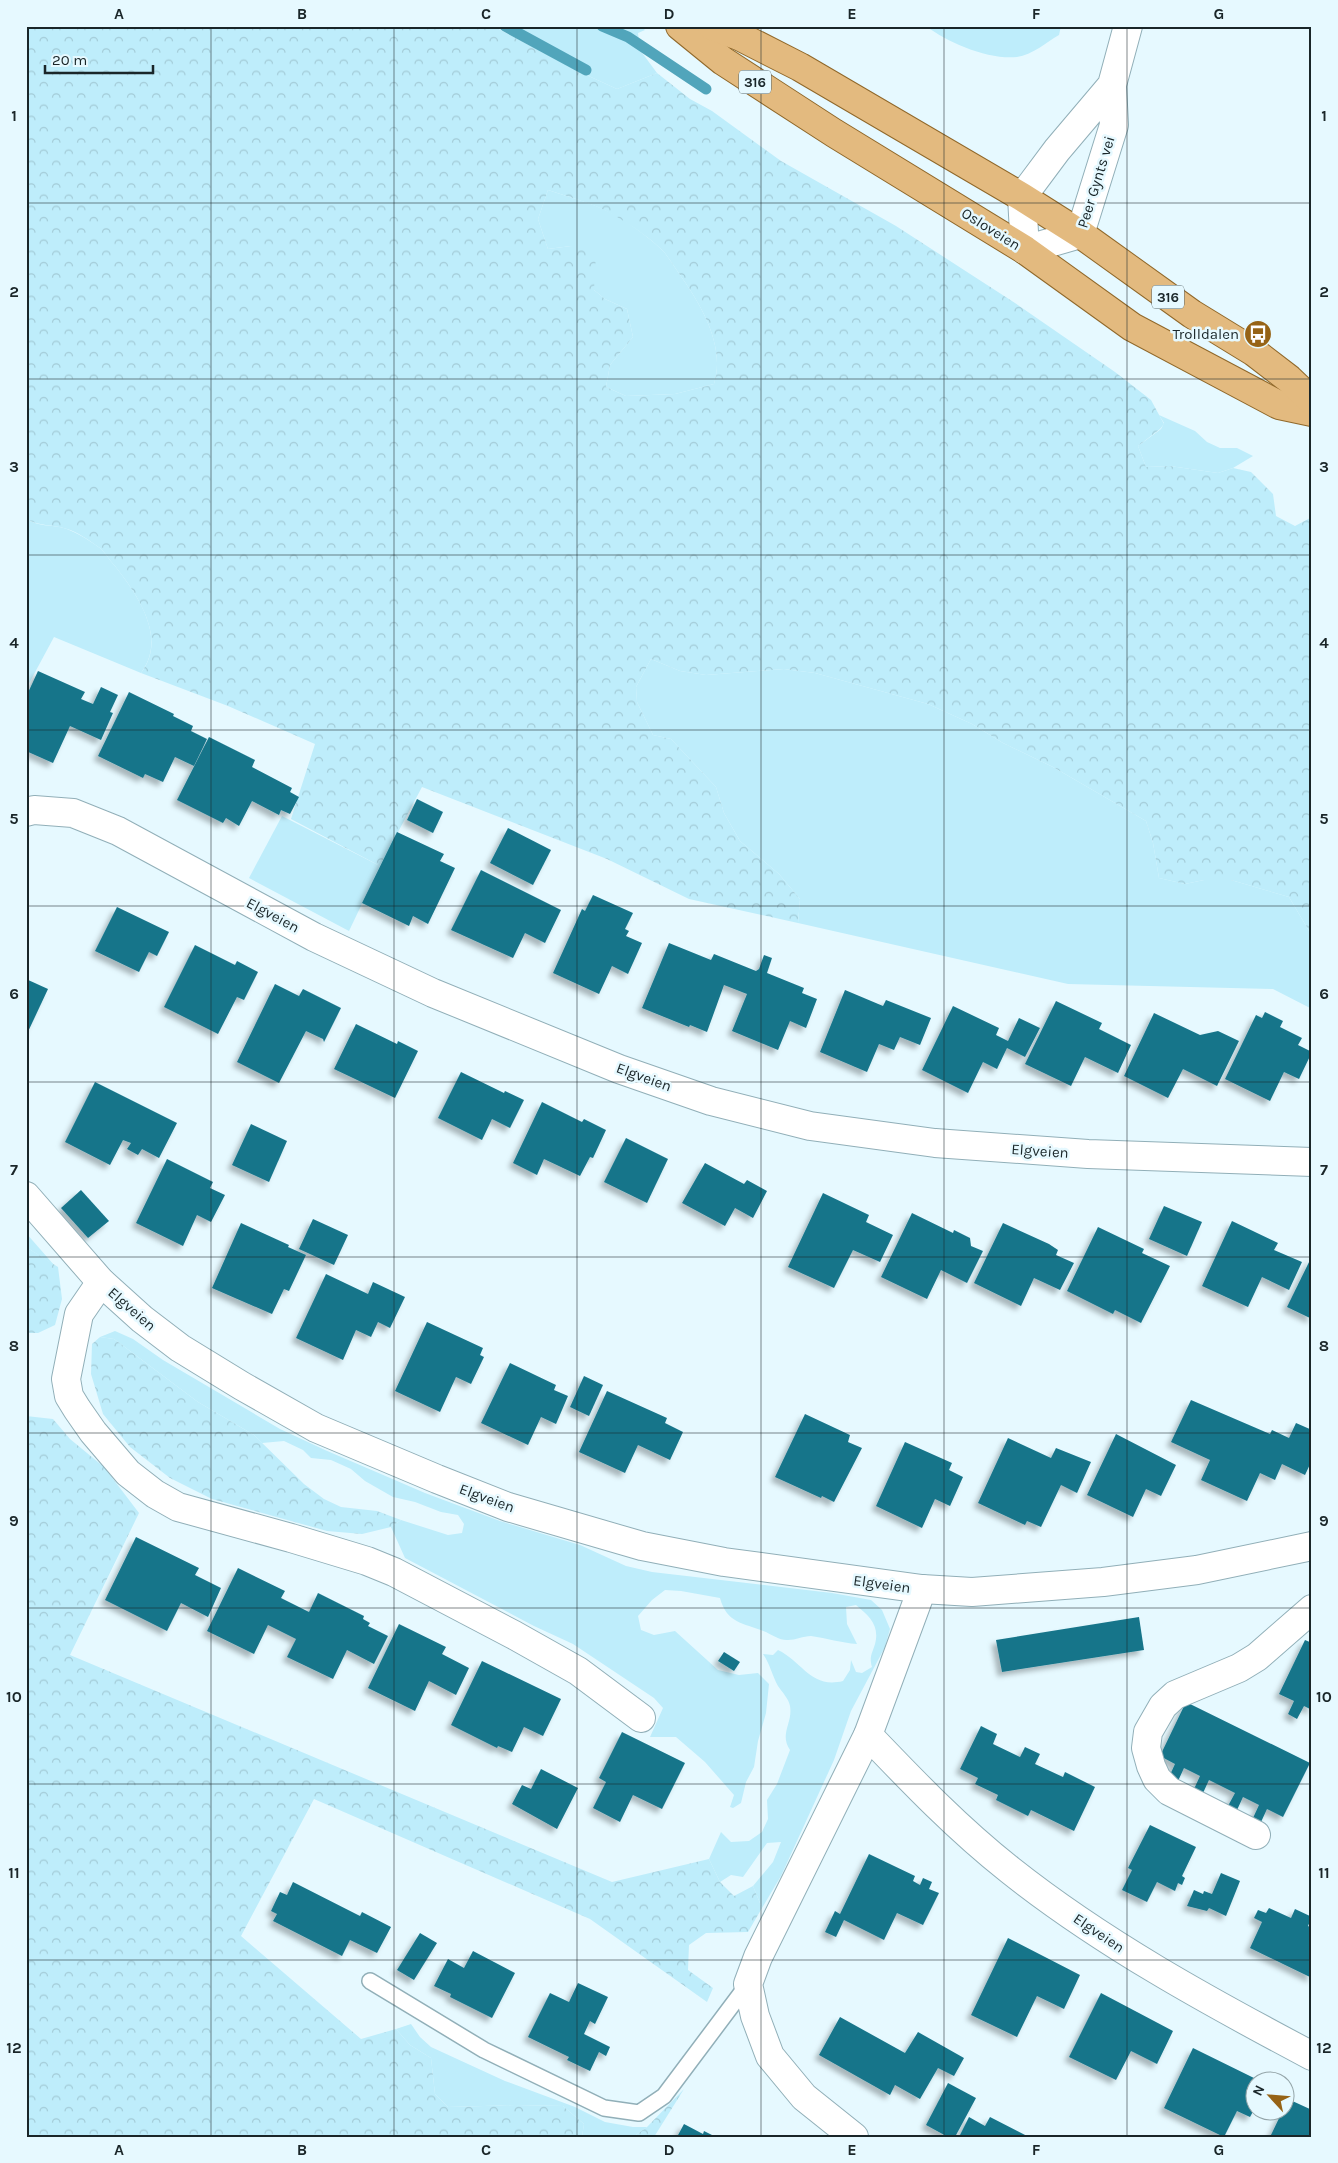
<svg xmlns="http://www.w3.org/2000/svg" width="1338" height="2163" font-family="Karla,sans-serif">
<defs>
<pattern id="forest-crowns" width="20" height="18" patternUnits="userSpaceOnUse" patternTransform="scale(1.25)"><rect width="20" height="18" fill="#beedfb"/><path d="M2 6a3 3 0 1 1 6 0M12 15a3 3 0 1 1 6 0" fill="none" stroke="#a3cbd7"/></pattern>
<filter id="shadow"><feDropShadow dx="-4.5" dy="4.5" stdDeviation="2.5" flood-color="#0004"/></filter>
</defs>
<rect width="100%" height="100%" fill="#e6f9ff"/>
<g fill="#beedfb">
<path d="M496,26H641L645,30L638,33L640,50L657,73L617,89L580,72Z"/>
<path d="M926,26H1061L1059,35C1047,42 1032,55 1017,57C989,60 948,43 926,26Z"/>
<path d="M548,190C572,198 600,205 622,219C635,228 651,239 662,250C668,256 673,265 678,272C700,303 726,345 714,384L675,394L626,396L606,387L610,365L633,337L627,309L605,299L594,290L571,246L548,249L538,219Z"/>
<path d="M1159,415L1195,431L1207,442L1220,448H1237L1253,456L1233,468L1218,473L1170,466L1146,467L1138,446L1161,429L1164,423Z"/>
<path d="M26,519C42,528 53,524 67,529C77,533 89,540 97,546C104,550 109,560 115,566C137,594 168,638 141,673L54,637L26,689Z"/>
<path d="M651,659L680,671L706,675L784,669L815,673L928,704L972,724L1003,743L1053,767L1146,821L1153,843L1159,878L1185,884L1204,880H1231L1289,897L1312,936V1009L1273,989L1068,984L798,923L800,899L779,874L740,841L724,813L716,787L671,739L653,735L637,702L636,687Z"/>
<path d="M282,816L380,866L349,931L249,878Z"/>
<path d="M26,1233L54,1265L26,1247Z"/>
<path d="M115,1331L133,1339L163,1360L280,1429L325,1450L425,1493L500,1521L580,1545L626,1566L652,1572L832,1593L871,1600L882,1610L890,1629L885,1647L851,1711L834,1760L781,1876L762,1908L753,1886L773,1862L781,1842L767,1843L743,1877L731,1875L720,1882L709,1859L721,1832L731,1842L749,1841L762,1832L768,1819L767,1800L777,1784L790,1750C779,1734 793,1723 790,1706C789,1699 782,1692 778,1686C772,1675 770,1664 763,1654L773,1655L778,1650C803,1662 811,1689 843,1681L850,1670L851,1660L856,1672L862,1673L872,1667C869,1657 872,1654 875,1644C880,1625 869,1616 856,1605L846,1607L847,1624L857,1644C841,1643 827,1638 811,1636C803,1636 796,1640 788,1640C781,1641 772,1635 766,1632C744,1623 727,1624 720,1598L681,1591L665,1590L652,1600L638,1616L641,1630L654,1635L675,1631L718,1670L739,1675L758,1673L769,1684L766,1713L758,1741L754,1767L746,1782L741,1803L733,1808L730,1807L734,1795L705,1762L676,1737H650L663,1708L654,1698L573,1644L534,1626L405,1558L391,1527L401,1520L448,1535L462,1533L464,1524L458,1515L441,1512L415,1502L393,1497L365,1481L351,1469L331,1460L311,1458L303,1450L284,1441L262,1443L254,1435L198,1402L114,1339L100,1337Z"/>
<path d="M411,2024L420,2037L431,2047L505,2081L575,2107L605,2122L633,2127H647L633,2137H582L584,2124L563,2106L515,2105L448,2107L435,2094L431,2058L410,2045L396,2029Z"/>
</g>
<g fill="url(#forest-crowns)" fill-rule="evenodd">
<path d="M26,26H493L580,72L617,89L657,73L690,99L712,111L781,161L896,226L1015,303L1115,372L1151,400L1164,424L1160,429L1138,446L1146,467L1170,466L1218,473L1233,468L1251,472L1273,494L1276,516L1295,526L1312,517V936L1289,897L1231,880H1204L1185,884L1159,878L1153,843L1146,821L1053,767L1003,743L972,724L928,704L815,673L784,669L706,675L680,671L651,659L636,687L637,702L653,735L671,739L716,787L724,813L740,841L779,874L800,899L798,923L689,899L607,859L422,787L380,866L291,819L315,744L228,706L141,673C168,638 137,594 115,566C109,560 104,550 97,546C89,540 77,532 67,529C53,524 41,527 26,519ZM548,190C572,198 600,205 622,220C635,228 651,239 662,250C668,256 673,265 678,272C700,303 726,345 714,384L675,394L626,396L606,387L610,365L633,337L627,309L605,299L594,290L596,253L571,246L548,249L538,219Z"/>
<path d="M26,1247L58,1267L62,1299L55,1325L38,1333H26Z"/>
<path d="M100,1337L114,1339L198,1402L254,1435L304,1484L324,1499L341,1507L377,1511L401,1520L391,1527L362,1534L327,1531L212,1499L170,1478L130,1447L103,1414L91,1374L92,1344Z"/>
<path d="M26,1416L53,1419L70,1439L104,1467L139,1513L70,1655L612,1882L709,1859L720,1882L734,1896L753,1886L762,1908L748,1932L706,1933L689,1945L688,1970L713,1988L707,2002L590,1919L314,1799L241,1936L361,2039L396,2029L410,2045L431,2058L435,2094L448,2107L515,2105L563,2106L584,2124L582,2137H26Z"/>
<path d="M684,2089L654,2137H633L647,2127Z"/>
</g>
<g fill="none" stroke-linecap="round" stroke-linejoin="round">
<g stroke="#51a5bb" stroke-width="11">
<path d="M505,26L586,70"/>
<path d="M602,26L628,37L706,89"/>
</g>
</g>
<g fill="#17758a" filter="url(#shadow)">
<path d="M38,671L85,692L81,699L93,704L101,687L118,695L110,712L113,713L101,740L70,726L53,763L26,751V697Z"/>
<path d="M129,692L174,714L173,716L193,726L191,731L207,739L194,766L175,757L163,782L145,774L143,778L98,756Z"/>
<path d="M209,737L255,760L252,767L292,788L290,792L299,797L290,814L281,810L279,815L252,801L239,826L226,818L223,823L177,800Z"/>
<path d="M417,799L443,812L433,833L407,820Z"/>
<path d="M508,828L551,850L533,885L490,863Z"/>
<path d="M397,832L444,854L440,861L455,868L428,924L413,916L409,926L362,903Z"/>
<path d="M481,870L561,910L545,943L525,933L513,958L451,930Z"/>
<path d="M593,895L633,913L625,929L629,931L626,936L642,943L628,974L612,966L599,994L553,973L582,909L585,911Z"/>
<path d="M117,907L169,932L157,956L149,952L139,972L95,951Z"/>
<path d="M669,943L711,960L714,954L756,971L759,969L764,955L772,958L767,973L804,988L802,993L817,999L806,1028L790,1021L778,1050L732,1031L747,994L724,985L707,1032L690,1025L689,1027L642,1008Z"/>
<path d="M195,945L235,965L237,961L258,972L244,1000L237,997L218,1034L164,1007Z"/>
<path d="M26,979L48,989L26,1036Z"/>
<path d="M275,984L299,996L303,989L341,1008L324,1042L323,1039L306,1031L279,1083L237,1062Z"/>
<path d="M845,990L883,1006L886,1000L931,1018L920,1045L900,1037L894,1050L879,1044L867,1072L820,1052Z"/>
<path d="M1056,1001L1102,1023L1099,1029L1131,1045L1118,1073L1085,1057L1071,1086L1025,1064Z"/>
<path d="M953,1006L999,1028L996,1035L1008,1041L1019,1018L1040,1028L1025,1057L1007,1048L997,1069L983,1062L968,1093L922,1070Z"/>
<path d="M1265,1012L1283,1021L1280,1027L1302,1038L1298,1045L1312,1052L1299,1079L1284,1072L1270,1101L1225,1079L1256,1015L1262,1018Z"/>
<path d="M1154,1013L1200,1035L1218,1031L1239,1041L1217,1086L1183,1069L1168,1098L1124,1076Z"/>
<path d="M356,1024L397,1044L398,1041L418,1051L395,1098L334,1069Z"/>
<path d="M461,1072L504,1093L505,1091L524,1100L510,1128L492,1119L482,1140L438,1118Z"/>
<path d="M95,1082L177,1123L159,1158L142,1149L138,1155L127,1149L131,1143L123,1140L110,1165L65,1142Z"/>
<path d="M542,1102L582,1122L584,1119L606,1130L593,1158L590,1157L580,1176L544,1159L537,1175L513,1163Z"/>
<path d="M251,1124L287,1141L269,1182L232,1165Z"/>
<path d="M626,1138L668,1159L647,1203L604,1182Z"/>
<path d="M167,1159L213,1182L210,1188L225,1195L211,1222L197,1215L183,1246L136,1223Z"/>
<path d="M705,1163L744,1184L747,1180L767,1191L753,1218L735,1208L725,1226L682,1203Z"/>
<path d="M81,1190L109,1221L88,1238L61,1208Z"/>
<path d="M823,1193L869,1215L866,1222L893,1235L880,1262L853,1250L834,1288L788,1267Z"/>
<path d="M1164,1206L1202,1222L1187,1256L1149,1239Z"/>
<path d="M912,1213L953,1233L954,1230L970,1238L971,1246L983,1251L967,1283L941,1270L927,1299L881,1277Z"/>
<path d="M313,1219L348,1235L334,1265L299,1249Z"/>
<path d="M1232,1221L1278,1243L1274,1250L1302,1262L1289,1290L1262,1277L1248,1307L1202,1286Z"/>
<path d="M241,1223L289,1245L288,1247L306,1255L289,1291L284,1289L272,1314L212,1288Z"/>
<path d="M1003,1223L1049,1244L1058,1250L1056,1255L1074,1263L1060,1290L1034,1278L1021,1306L974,1283Z"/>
<path d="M1098,1227L1144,1249L1142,1253L1170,1266L1141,1323L1115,1310L1113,1314L1067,1291Z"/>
<path d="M1312,1256V1319L1287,1307Z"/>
<path d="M326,1274L368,1294L373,1282L405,1297L390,1328L378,1322L371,1337L356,1330L343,1360L296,1338Z"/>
<path d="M427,1322L483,1348L480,1355L484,1357L471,1384L456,1377L440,1412L395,1391Z"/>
<path d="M510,1363L556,1385L554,1390L568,1396L556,1424L541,1417L528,1445L481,1423Z"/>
<path d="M584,1376L603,1385L589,1416L570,1407Z"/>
<path d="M607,1391L667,1418L665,1423L683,1432L670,1460L638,1445L625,1473L579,1452Z"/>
<path d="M1191,1400L1270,1434L1272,1430L1289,1438L1296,1423L1312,1430V1460L1305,1475L1282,1464L1275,1480L1260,1473L1247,1501L1201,1480L1210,1460L1171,1442Z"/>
<path d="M805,1414L850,1435L848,1442L862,1448L834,1502L822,1496L821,1498L775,1477Z"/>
<path d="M1116,1434L1176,1465L1161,1496L1146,1489L1133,1517L1087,1495Z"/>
<path d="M1008,1438L1051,1458L1056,1448L1091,1462L1077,1493L1061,1485L1041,1527L1027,1521L1025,1525L978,1503Z"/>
<path d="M905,1442L952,1463L949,1470L963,1477L950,1506L935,1499L922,1528L876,1506Z"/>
<path d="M136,1537L199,1568L195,1575L221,1588L208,1617L181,1603L167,1631L105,1600Z"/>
<path d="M238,1568L285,1591L281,1598L309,1612L318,1593L364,1616L363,1619L370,1623L368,1626L388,1636L374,1664L347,1650L333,1679L287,1657L296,1639L268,1625L254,1654L207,1631Z"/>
<path d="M1139,1617L1144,1650L1002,1672L996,1640Z"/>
<path d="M399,1624L446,1647L442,1654L469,1668L456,1695L429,1681L415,1711L368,1688Z"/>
<path d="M1305,1640L1312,1643V1710L1304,1706L1297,1719L1288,1714L1294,1701L1279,1694Z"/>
<path d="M724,1652L740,1662L734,1671L718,1661Z"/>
<path d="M482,1661L561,1699L543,1736L524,1727L512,1752L498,1746L497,1748L451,1725Z"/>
<path d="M1186,1702L1310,1763L1283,1817L1267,1809L1261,1822L1253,1818L1259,1805L1243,1797L1237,1810L1228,1806L1235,1793L1209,1780L1203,1793L1194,1789L1200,1776L1184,1768L1178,1781L1169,1777L1175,1764L1160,1756Z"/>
<path d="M981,1726L997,1734L993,1744L1020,1757L1025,1747L1040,1754L1035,1764L1063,1777L1065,1772L1095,1787L1074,1831L1031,1810L1028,1816L996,1800L998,1795L975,1784L978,1778L960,1769Z"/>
<path d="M622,1732L685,1763L662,1809L633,1795L620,1822L593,1808L606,1782L599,1778Z"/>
<path d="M541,1769L578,1788L557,1829L512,1804L522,1785L531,1789Z"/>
<path d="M1150,1825L1196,1847L1182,1876L1185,1878L1182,1885L1178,1883L1175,1891L1157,1882L1147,1902L1122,1890L1132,1870L1128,1868Z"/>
<path d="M869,1854L915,1876L913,1881L920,1885L923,1878L932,1882L929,1889L939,1893L923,1925L897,1913L884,1940L844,1920L836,1937L825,1932L835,1911L840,1914Z"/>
<path d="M1221,1873L1240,1881L1226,1916L1209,1908L1207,1911L1187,1906L1194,1890L1203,1894L1204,1891L1212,1894Z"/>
<path d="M293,1882L360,1916L362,1912L391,1927L377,1953L350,1940L342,1956L273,1921L277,1914L271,1911L280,1892L287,1895Z"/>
<path d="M1269,1908L1291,1918L1295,1909L1312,1917L1308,1926L1312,1928V1978L1250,1948L1262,1922L1254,1918L1258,1910L1266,1913Z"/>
<path d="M420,1933L437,1943L414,1980L397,1970Z"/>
<path d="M1008,1938L1080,1975L1064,2009L1037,1996L1017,2037L971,2015Z"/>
<path d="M473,1951L515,1973L492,2018L450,1997L451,1994L434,1986L448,1959L464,1968Z"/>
<path d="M578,1983L608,1997L595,2024L590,2021L584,2034L610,2047L606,2056L599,2052L590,2071L567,2060L569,2057L528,2037L550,1993L569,2002Z"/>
<path d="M1101,1993L1173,2031L1157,2064L1131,2051L1116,2080L1069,2057Z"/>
<path d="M840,2017L905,2053L918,2032L964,2058L954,2076L938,2068L920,2099L895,2085L890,2095L819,2055Z"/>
<path d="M1193,2048L1256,2079V2106L1250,2117L1237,2111L1224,2137L1164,2108Z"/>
<path d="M948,2083L976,2098L955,2137H948L926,2125Z"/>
<path d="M1288,2099L1312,2110V2137H1270L1283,2110H1286Z"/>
<path d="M969,2117L985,2126L990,2117L1029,2137H959Z"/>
<path d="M684,2124L703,2134L704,2131L716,2137H677Z"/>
</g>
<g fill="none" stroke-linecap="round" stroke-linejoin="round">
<g stroke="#91afb8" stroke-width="18">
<path id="service" d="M370,1981L484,2050L604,2108L639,2113L664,2096L748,1984"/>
</g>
<g stroke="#91afb8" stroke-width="30">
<g id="minor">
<path d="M26,812L34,810L73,813L118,831L314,937L433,993L619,1069L711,1101L810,1126L935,1143L1088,1154L1312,1162"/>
<path d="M26,1196L101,1282L142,1319L180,1348L242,1386L316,1428L437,1479L508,1507L642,1546L724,1562L922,1589L972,1592L1103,1582L1197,1570L1312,1546"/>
<path d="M101,1282L79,1314L66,1379L69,1396L77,1409L93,1432L128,1473L155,1494L178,1507L291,1538L367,1561L394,1572L514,1635L578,1671L641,1718"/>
<path d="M868,1735C913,1782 958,1829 1010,1870C1102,1943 1208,2001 1312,2056"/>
<path d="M1256,1835L1169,1791L1157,1779L1151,1766L1146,1748L1148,1732L1163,1706L1175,1695L1239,1668L1257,1657L1312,1609"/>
<path d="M854,2137L804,2097L770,2056L755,2016L748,1984L758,1957L868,1735L922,1589"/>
</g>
</g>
<g stroke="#91afb8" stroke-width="30">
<path id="tertiary" d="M1112,85L1057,150L1022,197L1025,250L1080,234L1114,125L1112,85L1128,26"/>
</g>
<g stroke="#90682a" stroke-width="30">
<g id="primary">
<path d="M680,26L723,61L834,133L1025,250L1132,327L1279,405L1312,412"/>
<path d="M712,26L739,36L800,67L1022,197L1082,235L1192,314L1254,352L1289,379L1312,401"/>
</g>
</g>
<use href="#service" stroke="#fff" stroke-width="15"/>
<use href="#minor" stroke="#fff" stroke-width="28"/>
<use href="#tertiary" stroke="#fff" stroke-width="28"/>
<use href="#primary" stroke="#e3ba7f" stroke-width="28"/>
</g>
<path fill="none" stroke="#1a2629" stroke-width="1" stroke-opacity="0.55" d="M211,26V2137M394,26V2137M577,26V2137M761,26V2137M944,26V2137M1127,26V2137M26,203H1312M26,379H1312M26,555H1312M26,730H1312M26,906H1312M26,1082H1312M26,1257H1312M26,1433H1312M26,1608H1312M26,1784H1312M26,1960H1312"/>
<defs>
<g id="bus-disc" transform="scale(1.4375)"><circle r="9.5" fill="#966316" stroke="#e6f9ff"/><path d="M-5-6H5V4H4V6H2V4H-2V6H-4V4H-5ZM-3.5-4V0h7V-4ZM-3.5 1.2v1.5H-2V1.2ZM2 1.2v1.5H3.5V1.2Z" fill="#fff"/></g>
</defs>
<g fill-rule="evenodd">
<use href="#bus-disc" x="1258" y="334"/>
</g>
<g text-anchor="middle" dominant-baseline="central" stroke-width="5" stroke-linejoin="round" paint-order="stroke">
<g fill="#e6f9ff" stroke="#576569" stroke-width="1">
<rect x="739" y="70.5" width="32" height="23" rx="4"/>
<rect x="1152" y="285.5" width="32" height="23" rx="4"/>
</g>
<g font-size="14" font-weight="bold" fill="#1a2629">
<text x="755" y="82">316</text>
<text x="1168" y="297">316</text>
</g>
<g font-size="15" fill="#1a2629" stroke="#e6f9ff">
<text transform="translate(1096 182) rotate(-73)">Peer Gynts vei</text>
<text transform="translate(991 229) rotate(32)">Osloveien</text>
<text transform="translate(273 915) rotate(28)">Elgveien</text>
<text transform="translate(644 1077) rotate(20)">Elgveien</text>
<text transform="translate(1040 1151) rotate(4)">Elgveien</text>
<text transform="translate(132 1309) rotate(41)">Elgveien</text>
<text transform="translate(487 1498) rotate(20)">Elgveien</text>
<text transform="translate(882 1584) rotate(8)">Elgveien</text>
<text transform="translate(1099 1933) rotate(34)">Elgveien</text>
</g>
<g font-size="15" fill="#1a2629" stroke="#e6f9ff" text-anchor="end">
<text x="1239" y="334">Trolldalen</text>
</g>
</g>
<rect width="1338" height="2163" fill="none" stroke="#e6f9ff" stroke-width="55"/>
<g transform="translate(1270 2096) rotate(296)"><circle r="24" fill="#e6f9ff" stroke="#94a5a9"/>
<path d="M0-4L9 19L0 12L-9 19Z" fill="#966316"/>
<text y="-8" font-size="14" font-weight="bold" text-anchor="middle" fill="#1a2629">N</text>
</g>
<path d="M45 65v8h108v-8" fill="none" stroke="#1a2629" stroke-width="2.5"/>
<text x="52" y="65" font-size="15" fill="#1a2629" stroke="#e6f9ff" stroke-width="4" paint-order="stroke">20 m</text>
<rect x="28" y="28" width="1282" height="2108" fill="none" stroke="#1a2629" stroke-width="2"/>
<g font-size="16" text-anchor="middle" font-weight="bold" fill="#1a2629">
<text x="119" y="19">A</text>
<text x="302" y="19">B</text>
<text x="486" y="19">C</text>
<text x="669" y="19">D</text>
<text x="852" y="19">E</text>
<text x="1036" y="19">F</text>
<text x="1219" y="19">G</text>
<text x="14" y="121">1</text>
<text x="1324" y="121">1</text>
<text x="14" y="297">2</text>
<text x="1324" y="297">2</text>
<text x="14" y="472">3</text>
<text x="1324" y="472">3</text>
<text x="14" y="648">4</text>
<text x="1324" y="648">4</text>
<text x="14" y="824">5</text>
<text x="1324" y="824">5</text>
<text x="14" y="999">6</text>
<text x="1324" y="999">6</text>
<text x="14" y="1175">7</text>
<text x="1324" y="1175">7</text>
<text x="14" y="1351">8</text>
<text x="1324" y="1351">8</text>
<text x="14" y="1526">9</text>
<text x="1324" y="1526">9</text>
<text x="14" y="1702">10</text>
<text x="1324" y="1702">10</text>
<text x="14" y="1878">11</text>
<text x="1324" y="1878">11</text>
<text x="14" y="2053">12</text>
<text x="1324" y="2053">12</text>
<text x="119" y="2155">A</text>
<text x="302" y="2155">B</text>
<text x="486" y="2155">C</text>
<text x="669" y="2155">D</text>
<text x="852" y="2155">E</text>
<text x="1036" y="2155">F</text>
<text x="1219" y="2155">G</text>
</g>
</svg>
